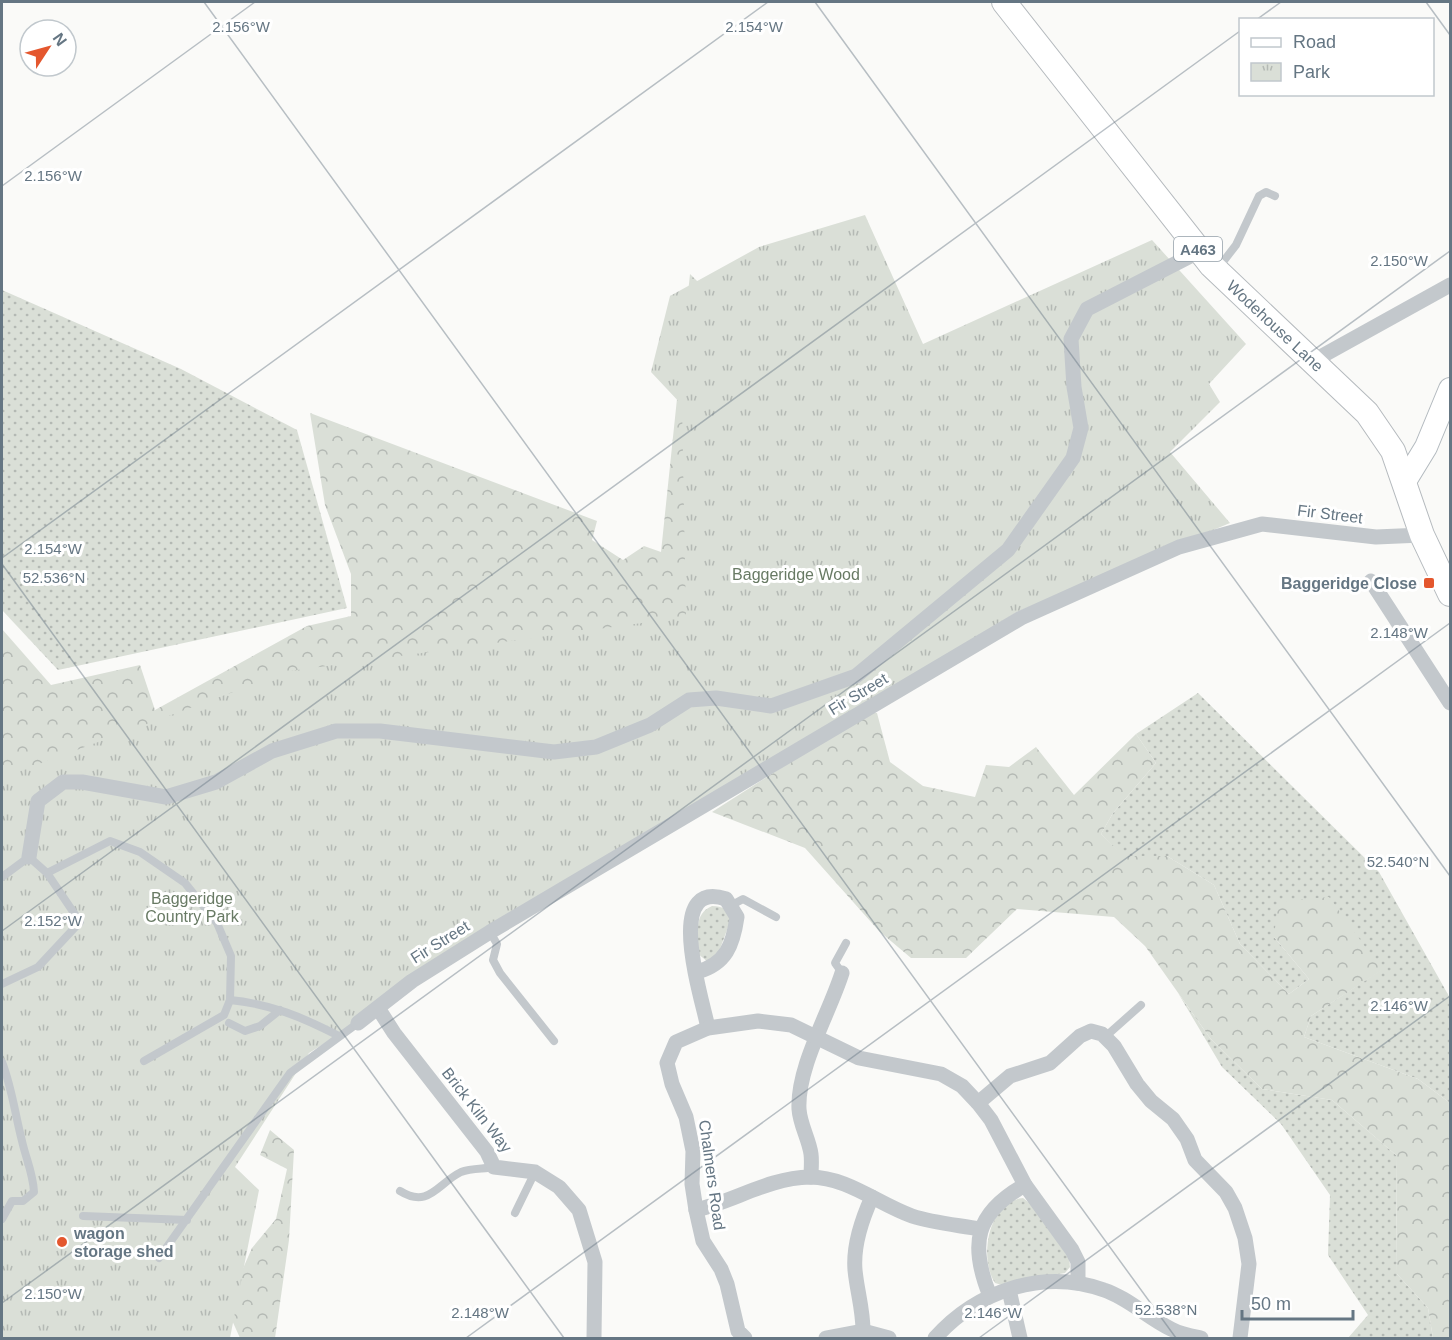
<svg xmlns="http://www.w3.org/2000/svg" width="1452" height="1340" font-family="Arial,sans-serif">
<defs>
<pattern id="grass-dots" width="8" height="8" patternUnits="userSpaceOnUse" patternTransform="scale(1.5)"><rect width="8" height="8" fill="#dadfd7"/><path d="M2 2h.1M6 6h.1" fill="none" stroke="#b4b9b4" stroke-width="1.8" stroke-linecap="round"/></pattern>
<pattern id="forest-crowns" width="20" height="18" patternUnits="userSpaceOnUse" patternTransform="scale(1.5)"><rect width="20" height="18" fill="#dadfd7"/><path d="M2 6a3 3 0 1 1 6 0M12 15a3 3 0 1 1 6 0" fill="none" stroke="#b4b9b4"/></pattern>
<pattern id="park-tufts" width="24" height="20" patternUnits="userSpaceOnUse" patternTransform="scale(1.5)"><rect width="24" height="20" fill="#dadfd7"/><path d="M3 7l-1-3M5 7V3M7 7l1-3M15 17l-1-3M17 17v-4M19 17l1-3" fill="none" stroke="#b4b9b4"/></pattern>
</defs>
<rect width="100%" height="100%" fill="#fafaf8"/>
<g fill="url(#grass-dots)">
<path d="M2,290L181,369L297,430L347,608L58,670L2,610Z"/>
<path d="M1198,693L1379,872L1450,998V1103L1418,1079L1304,1037L1311,1016L1381,970L1274,937L1309,979L1289,994L1240,944L1214,885L1167,856L1124,857L1101,834L1113,813L1156,763L1136,734Z"/>
<path d="M712,906C723,906 727,909 731,919L717,957L708,962L697,953C698,935 693,914 712,906Z"/>
<path d="M1178,993L1210,1038L1262,1089L1332,1100L1396,1155L1397,1274L1428,1308L1433,1338H1348L1368,1315L1328,1255L1330,1195L1281,1124L1222,1067Z"/>
<path d="M1023,1198L1031,1204L1069,1258L1070,1267L1065,1273L1002,1285L995,1283C979,1259 987,1202 1023,1198Z"/>
</g>
<g fill="url(#forest-crowns)">
<path d="M690,274L1020,603L2,833V629L51,685L140,665L155,710L307,626L351,616V574L325,505L310,413L597,521L592,540L623,560L644,546L661,552Z"/>
<path d="M867,713H877L890,762L923,786L975,797L986,765L1009,767L1036,747L1074,795L1136,734L1156,763L1113,813L1101,834L1124,856H1167L1214,885L1240,944L1289,994L1309,979L1274,937L1278,902L1329,897L1382,970L1311,1016L1304,1037L1418,1079L1450,1103V1338H1433L1428,1308L1397,1274L1396,1155L1332,1100L1262,1089L1210,1038L1145,946L1114,917L1017,909L966,958H911L879,931L805,848L712,812Z"/>
<path d="M270,1130L294,1150L289,1240L275,1338H240L226,1307L252,1248L276,1219L287,1169L260,1155Z"/>
</g>
<path fill="url(#park-tufts)" d="M865,215L923,344L1152,240L1246,344L1209,384L1220,402L1170,452L1230,523L1017,612L309,1053L235,1167L259,1190L230,1338H2V787L20,771L290,671L686,617L682,405L651,372L670,296L759,247Z"/>
<g fill="none" stroke-linecap="round" stroke-linejoin="round">
<g stroke="#b3babf" stroke-width="24">
<path id="secondary" d="M1404,483L1426,447L1450,389"/>
</g>
<g stroke="#b5babe" stroke-width="26">
<path id="primary" d="M1004,2L1211,265L1367,413L1393,451L1422,535L1450,594"/>
</g>
<g stroke="#c3c8cc" stroke-width="8">
<path d="M1219,267L1236,245L1259,196L1266,192L1275,196"/>
<path d="M47,873L110,841L140,852L185,883L217,923L231,956L230,1000L224,1015L144,1061"/>
<path d="M2,877L29,857L47,873L80,922L38,967L2,984"/>
<path d="M732,905L743,899L776,917"/>
<path d="M490,932L497,944L493,960L500,973L554,1041"/>
<path d="M842,973L835,963L846,943"/>
<path d="M230,1000C271,1004 302,1017 339,1036"/>
<path d="M229,1023L245,1031L260,1026L280,1010"/>
<path d="M1105,1037L1141,1005"/>
<path d="M2,1062C12,1088 15,1114 22,1141C26,1159 33,1173 34,1192L23,1201H12L2,1219"/>
<path d="M400,1191C429,1209 438,1183 461,1172C471,1168 484,1169 494,1167"/>
<path d="M515,1213L535,1172"/>
<path d="M83,1216L187,1220"/>
<path d="M159,1258L290,1073L358,1023"/>
</g>
<g stroke="#c3c8cc" stroke-width="15">
<path d="M1313,361L1450,285"/>
<path d="M1371,581L1450,703"/>
<path d="M29,857L38,801L63,782H82L166,797L216,782L272,751L336,731H380L554,752L596,747L650,725L689,700L716,698L771,706L856,676L1008,550L1073,458L1081,428L1074,387L1071,339L1087,309L1200,251"/>
<path d="M697,972C726,964 733,945 737,917L726,899C662,878 703,1001 708,1028"/>
<path d="M378,1008L394,1033L487,1152L494,1167L535,1172L559,1187L579,1210L595,1262L594,1338"/>
<path d="M358,1023L412,981L490,932L1021,618L1179,547L1262,524L1376,537L1422,535"/>
<path d="M978,1103L1010,1076L1050,1063L1080,1036L1091,1031L1102,1034L1114,1046L1137,1084L1151,1101L1173,1119L1187,1139L1195,1160L1226,1192L1235,1208L1245,1238L1249,1264L1240,1338"/>
<path d="M811,1177C811,1170 812,1161 811,1154C809,1139 800,1125 799,1109C797,1067 829,1014 842,973"/>
<path d="M696,1210C735,1201 768,1178 810,1177C847,1177 878,1204 912,1216C933,1223 958,1225 980,1229"/>
<path d="M1009,1290L1020,1338"/>
<path d="M990,1296C969,1244 975,1213 1025,1185"/>
<path d="M863,1331C863,1309 857,1291 855,1270C853,1246 862,1219 872,1197"/>
<path d="M745,1338L738,1331L727,1284L721,1269L703,1241L696,1210L692,1184L693,1151L686,1117L672,1084L667,1063L676,1042L708,1028L758,1021L791,1025L859,1058L941,1074L962,1086L978,1103L991,1120L1025,1185L1072,1250L1078,1262V1283"/>
<path d="M826,1338L863,1331L889,1338"/>
<path d="M935,1338C977,1291 1043,1268 1104,1290C1128,1298 1148,1318 1171,1329C1180,1334 1191,1336 1201,1338"/>
</g>
<use href="#secondary" stroke="#fff" stroke-width="22"/>
<use href="#primary" stroke="#fff" stroke-width="24"/>
</g>
<path fill="none" stroke="#657683" stroke-width="1.5" stroke-opacity="0.45" d="M204,2L1176,1338M815,2L1450,876M1426,2L1450,35M1256,20L1281,2M2,186L255,2M2,558L768,2M2,564L564,1338M2,931L1240,31M2,1303L1450,251M466,1338L1450,623M979,1338L1450,996"/>
<g fill="#e4572e" stroke="#fff" stroke-width="2">
<rect x="1423" y="577" width="12" height="12" rx="3"/>
<circle cx="62" cy="1242" r="6"/>
</g>
<g text-anchor="middle" dominant-baseline="central" stroke-width="6" stroke-linejoin="round" paint-order="stroke">
<rect fill="#fff" stroke="#939fa8" stroke-width="1.5" x="1174" y="237" width="48" height="24" rx="4.5"/>
<g font-size="15" font-weight="bold" fill="#657683">
<text x="1198" y="249">A463</text>
</g>
<g font-size="16" fill="#657683" stroke="#fff">
<text transform="translate(1275 326) rotate(43)">Wodehouse Lane</text>
<text transform="translate(1330 514) rotate(7)">Fir Street</text>
<text transform="translate(858 694) rotate(-31)">Fir Street</text>
<text transform="translate(440 942) rotate(-32)">Fir Street</text>
<text transform="translate(477 1110) rotate(52)">Brick Kiln Way</text>
<text transform="translate(712 1175) rotate(82)">Chalmers Road</text>
</g>
<g font-size="16" fill="#687a64" stroke="#fff">
<text x="796" y="574">Baggeridge Wood</text>
<text x="192" y="898">Baggeridge<tspan x="192" dy="18">Country Park</tspan></text>
</g>
<g font-size="16" font-weight="bold" fill="#657683" stroke="#fff" text-anchor="end">
<text x="1417" y="583">Baggeridge Close</text>
<text x="74" y="1233" text-anchor="start">wagon<tspan x="74" dy="18">storage shed</tspan></text>
</g>
</g>
<g font-size="15" text-anchor="middle" fill="#657683" stroke="#fff" stroke-width="6" stroke-linejoin="round" paint-order="stroke">
<text x="241" y="32">2.156°W</text>
<text x="754" y="32">2.154°W</text>
<text x="53" y="181">2.156°W</text>
<text x="1399" y="266">2.150°W</text>
<text x="53" y="554">2.154°W</text>
<text x="54" y="583">52.536°N</text>
<text x="1399" y="638">2.148°W</text>
<text x="1398" y="867">52.540°N</text>
<text x="53" y="926">2.152°W</text>
<text x="1399" y="1011">2.146°W</text>
<text x="53" y="1299">2.150°W</text>
<text x="1166" y="1315">52.538°N</text>
<text x="480" y="1318">2.148°W</text>
<text x="993" y="1318">2.146°W</text>
</g>
<rect width="1452" height="1340" fill="none" stroke="#657683" stroke-width="6"/>
<rect x="1239" y="18" width="195" height="78" fill="#ffffff" stroke="#c1c8cd" stroke-width="1.5"/>
<rect x="1251" y="38" width="30" height="9" fill="#ffffff" stroke="#c1c8cd" stroke-width="1.5"/>
<text x="1293" y="48" font-size="18" fill="#657683">Road</text>
<rect x="1251" y="63" width="30" height="18" fill="url(#park-tufts)" stroke="#c1c8cd" stroke-width="1.5"/>
<text x="1293" y="78" font-size="18" fill="#657683">Park</text>
<g transform="translate(48 48) rotate(54)"><circle r="28" fill="#ffffff" stroke="#c1c8cd" stroke-width="1.5"/>
<path d="M0-4.5L10 22L0 15L-10 22Z" fill="#e4572e"/>
<text y="-9" font-size="16" font-weight="bold" text-anchor="middle" fill="#657683">N</text>
</g>
<path d="M1242 1310v9h111v-9" fill="none" stroke="#657683" stroke-width="3"/>
<text x="1251" y="1310" font-size="18" fill="#657683" stroke="#ffffff" stroke-width="4.5" paint-order="stroke">50 m</text>
</svg>
